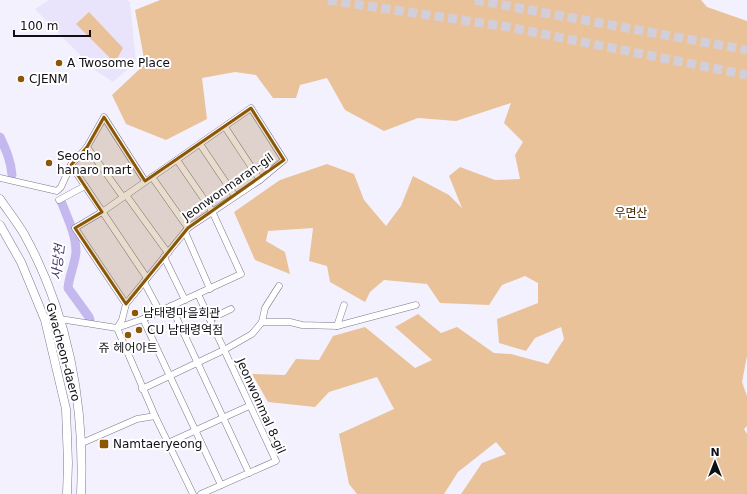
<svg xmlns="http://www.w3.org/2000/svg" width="747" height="494" font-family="'DejaVu Sans','Noto Sans KR',sans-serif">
<rect width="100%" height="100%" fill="#f4f1fe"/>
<path fill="#e9e4fb" d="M49,0H126L130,2L136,62L113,82L96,71L35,9Z"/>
<g fill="#e9c299">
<path d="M160,0H701L707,7L747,21V356L742,382L747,396V426L744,429L747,434V494H461L482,463L506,454L496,442L458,472L444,494H357L349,484L339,434L394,409L377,377L329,392L315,407L268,402L252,374L285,375L296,359L319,360L333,336L365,327L415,368L432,360L395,327L418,314L441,333L457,327L494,353L511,354L548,364L564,339L561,327L535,338L526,351L499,343L497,319L538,303V283L525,276L502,285L489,305L440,303L427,284L384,280L370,292L365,302L330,282L327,266L309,261L313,228L268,231L266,241L285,252L290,274L255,260L234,212L280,180L327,164L354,174L364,200L386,226L401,206L413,176L449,195L462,208L449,176L460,167L495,180L520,179L515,155L523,142L504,123L511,103L456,121L418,118L384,131L345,110L327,78L300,85L296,98H273L256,75L235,72L202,78L207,119L166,140L126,124L112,95L145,64L135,10Z"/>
<path d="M89,12L123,48L113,66L109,64V57L76,24Z"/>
</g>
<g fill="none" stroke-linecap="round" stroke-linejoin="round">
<g stroke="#c5b8ee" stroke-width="9">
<path d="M0,137C6,150 11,161 12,175"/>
<path d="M61,201C67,217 76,234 76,252C75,264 69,276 68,288L89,317L90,320"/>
</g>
<g stroke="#d2cfdb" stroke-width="9" stroke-dasharray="9 4.5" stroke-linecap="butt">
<path d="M328,0L508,27L747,75"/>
<path d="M475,0L747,50"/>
</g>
<g stroke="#7c788b" stroke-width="7">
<g id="minor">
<path d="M225,127L260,180"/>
<path d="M200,144L235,196"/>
<path d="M87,147L123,197"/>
<path d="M177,160L212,211"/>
<path d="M71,165L147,278"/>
<path d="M152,177L188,228"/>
<path d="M0,178L57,191L61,187L71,165L87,147L104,117L145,181"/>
<path d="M126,195L168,253"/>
<path d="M59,200L85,186"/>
<path d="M185,232L210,289"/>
<path d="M164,257L185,300"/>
<path d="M144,282L160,312"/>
<path d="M198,294L276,461L201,494"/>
<path d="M171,306L249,473"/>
<path d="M60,319L117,328L143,319L241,274L212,211"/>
<path d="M143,319L221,485"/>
<path d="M210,319L231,309"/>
<path d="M262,322L265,308L279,286"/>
<path d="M337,326L344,305"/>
<path d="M117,328L122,320L126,304L188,228L260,180L284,160L251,108L102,212L75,228L126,304"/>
<path d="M117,328L155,416L193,494"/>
<path d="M142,389L224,350L252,334L262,322H290L302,325L337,326L416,305"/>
<path d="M82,443L137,419L155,416"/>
<path d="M168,443L249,406"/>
</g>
</g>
<g stroke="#7c788b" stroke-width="9">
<g id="major">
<path d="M0,199C8,211 17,222 24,234C68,313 85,404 81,494"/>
<path d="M0,225L21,262L45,320L66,409L68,463L67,494"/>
</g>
</g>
<use href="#minor" stroke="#fff" stroke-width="6"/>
<use href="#major" stroke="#fff" stroke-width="8"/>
</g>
<path fill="#8b5605" fill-opacity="0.2" stroke="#8b5605" stroke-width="3" stroke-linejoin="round" d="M251,108L284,160L188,228L126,304L75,228L102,212L71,165L87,147L104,117L145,181Z"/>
<g fill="#8b5605" stroke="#fff" stroke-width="1.5">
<circle cx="59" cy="63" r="4"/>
<circle cx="21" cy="79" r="4"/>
<circle cx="49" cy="163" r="4"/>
<circle cx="135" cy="313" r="4"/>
<circle cx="139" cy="330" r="4"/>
<circle cx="128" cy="335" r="4"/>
<rect x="99" y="439" width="10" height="10" rx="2"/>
</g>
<g text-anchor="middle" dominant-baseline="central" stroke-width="4" stroke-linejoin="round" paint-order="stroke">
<g font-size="12" fill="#100f16" stroke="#fff" text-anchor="start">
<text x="67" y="63">A Twosome Place</text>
<text x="29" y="79">CJENM</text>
<text x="57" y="156">Seocho<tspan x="57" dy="14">hanaro mart</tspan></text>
<text x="143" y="313">남태령마을회관</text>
<text x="147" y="330">CU 남태령역점</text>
<text x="128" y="348" text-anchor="middle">쥬 헤어아트</text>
<text x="113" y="444">Namtaeryeong</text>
</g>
<g font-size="12" fill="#100f16" stroke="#fff">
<text transform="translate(228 187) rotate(-35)">Jeonwonmaran-gil</text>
<text transform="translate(63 352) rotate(75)">Gwacheon-daero</text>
<text transform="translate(261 406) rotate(66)">Jeonwonmal 8-gil</text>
</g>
<g font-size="12" fill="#422601" stroke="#fff">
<text x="631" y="213">우면산</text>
</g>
<g font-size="13" font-style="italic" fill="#463272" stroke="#fff">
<text transform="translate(58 262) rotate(-84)">사당천</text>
</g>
</g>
<g transform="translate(715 462)" stroke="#ffffff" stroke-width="3" paint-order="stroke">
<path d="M0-3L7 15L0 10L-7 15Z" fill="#100f16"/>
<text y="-6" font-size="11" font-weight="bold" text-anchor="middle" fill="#100f16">N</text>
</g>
<path d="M14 30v6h76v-6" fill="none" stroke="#100f16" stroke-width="2"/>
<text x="20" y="30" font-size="12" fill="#100f16" stroke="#ffffff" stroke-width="3" paint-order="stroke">100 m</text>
</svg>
